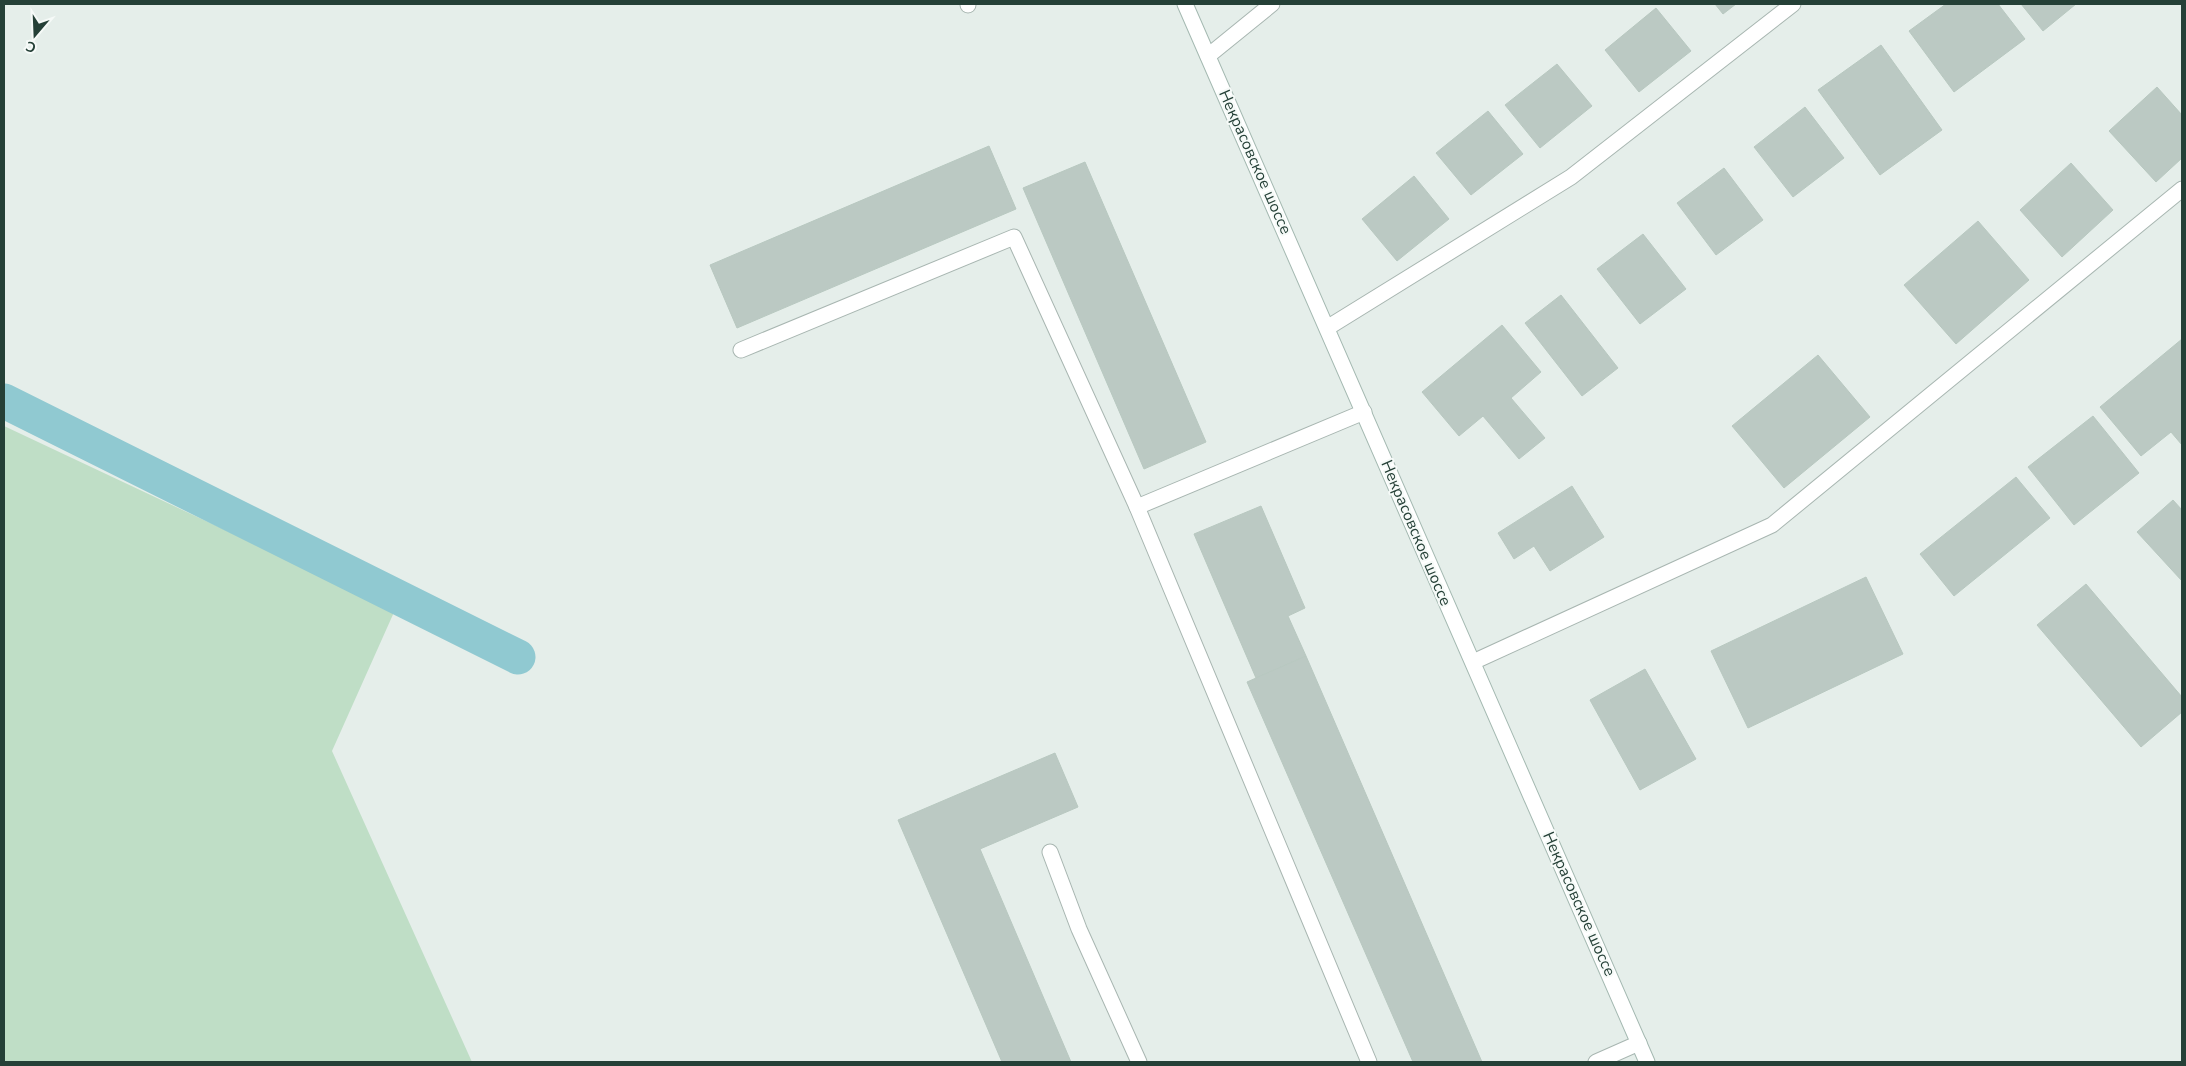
<svg xmlns="http://www.w3.org/2000/svg" width="2186" height="1066" font-family="'Nunito Sans',sans-serif">
<rect width="100%" height="100%" fill="#e5eeea"/>
<path fill="#bfdec6" d="M4,426L395,610L332,751L472,1062H4Z"/>
<g fill="none" stroke-linecap="round" stroke-linejoin="round">
<path stroke="#90c9d1" stroke-width="35" d="M4,401L518,657"/>
</g>
<g fill="#bbc9c3" stroke="#b8c8c0">
<path d="M1715,4H1736L1723,14Z"/>
<path d="M1946,4H1998L2025,39L1954,92L1909,31Z"/>
<path d="M2021,4H2076L2043,31Z"/>
<path d="M1656,8L1691,51L1639,92L1605,50Z"/>
<path d="M1881,45L1942,130L1880,175L1818,90Z"/>
<path d="M1557,64L1592,106L1540,148L1505,105Z"/>
<path d="M2157,87L2182,115V158L2156,182L2109,131Z"/>
<path d="M1805,107L1844,158L1793,197L1754,147Z"/>
<path d="M1488,111L1523,154L1471,195L1436,153Z"/>
<path d="M989,146L1016,209L737,328L710,265Z"/>
<path d="M1085,162L1206,442L1144,469L1023,188Z"/>
<path d="M2071,163L2113,210L2062,257L2020,210Z"/>
<path d="M1724,168L1763,220L1716,255L1677,203Z"/>
<path d="M1414,176L1449,219L1397,261L1362,219Z"/>
<path d="M1978,221L2029,280L1956,344L1904,285Z"/>
<path d="M1643,234L1686,289L1640,324L1597,269Z"/>
<path d="M1561,295L1618,368L1582,396L1525,323Z"/>
<path d="M1502,325L1541,372L1511,398L1545,438L1519,459L1483,416L1459,436L1422,392Z"/>
<path d="M2182,339V445L2171,432L2141,456L2100,407Z"/>
<path d="M1818,355L1870,417L1784,488L1732,426Z"/>
<path d="M2093,416L2139,473L2074,525L2028,467Z"/>
<path d="M2016,477L2050,518L1954,596L1920,554Z"/>
<path d="M1572,486L1604,537L1550,571L1534,546L1514,559L1498,533Z"/>
<path d="M2173,500L2182,510V581L2137,532Z"/>
<path d="M1261,506L1305,608L1288,616L1306,656L1256,678L1194,534Z"/>
<path d="M1866,577L1903,654L1748,728L1711,651Z"/>
<path d="M2086,584L2182,697V712L2141,747L2037,625Z"/>
<path d="M1306,656L1482,1062H1413L1247,682Z"/>
<path d="M1645,669L1696,759L1640,790L1590,700Z"/>
<path d="M1055,753L1078,807L980,849L1071,1062H1002L898,820Z"/>
</g>
<g fill="none" stroke-linecap="round" stroke-linejoin="round">
<g stroke="#a8b6b1" stroke-width="17">
<g id="lane">
<path d="M968,4V5"/>
<path d="M741,350L1014,237L1137,507L1364,412"/>
<path d="M1137,507L1369,1062"/>
<path d="M1050,852L1079,929L1139,1062"/>
<path d="M1596,1062L1639,1043"/>
</g>
</g>
<g stroke="#a8b6b1" stroke-width="17">
<g id="street">
<path d="M1208,56L1272,4"/>
<path d="M1327,328L1571,177L1793,4"/>
<path d="M1473,662L1772,525L2182,189"/>
</g>
</g>
<g stroke="#a4b9b1" stroke-width="17">
<path id="secondary" d="M1185,4L1647,1062"/>
</g>
<use href="#lane" stroke="#fff" stroke-width="15"/>
<use href="#street" stroke="#fff" stroke-width="15"/>
<use href="#secondary" stroke="#fff" stroke-width="15"/>
</g>
<g text-anchor="middle" dominant-baseline="central" stroke-width="4" stroke-linejoin="round" paint-order="stroke">
<g font-size="16" fill="#254037" stroke="#f6faf8">
<text transform="translate(1255 162) rotate(66)">Некрасовское шоссе</text>
<text transform="translate(1416 533) rotate(67)">Некрасовское шоссе</text>
<text transform="translate(1579 904) rotate(66)">Некрасовское шоссе</text>
</g>
</g>
<rect width="2186" height="1066" fill="none" stroke="#254037" stroke-width="10"/>
<g transform="translate(35 35) rotate(199)" stroke="#f6faf8" stroke-width="4" paint-order="stroke">
<path d="M0-4L9 19L0 12L-9 19Z" fill="#254037"/>
<text y="-8" font-size="14" font-weight="bold" text-anchor="middle" fill="#254037">С</text>
</g>
</svg>
